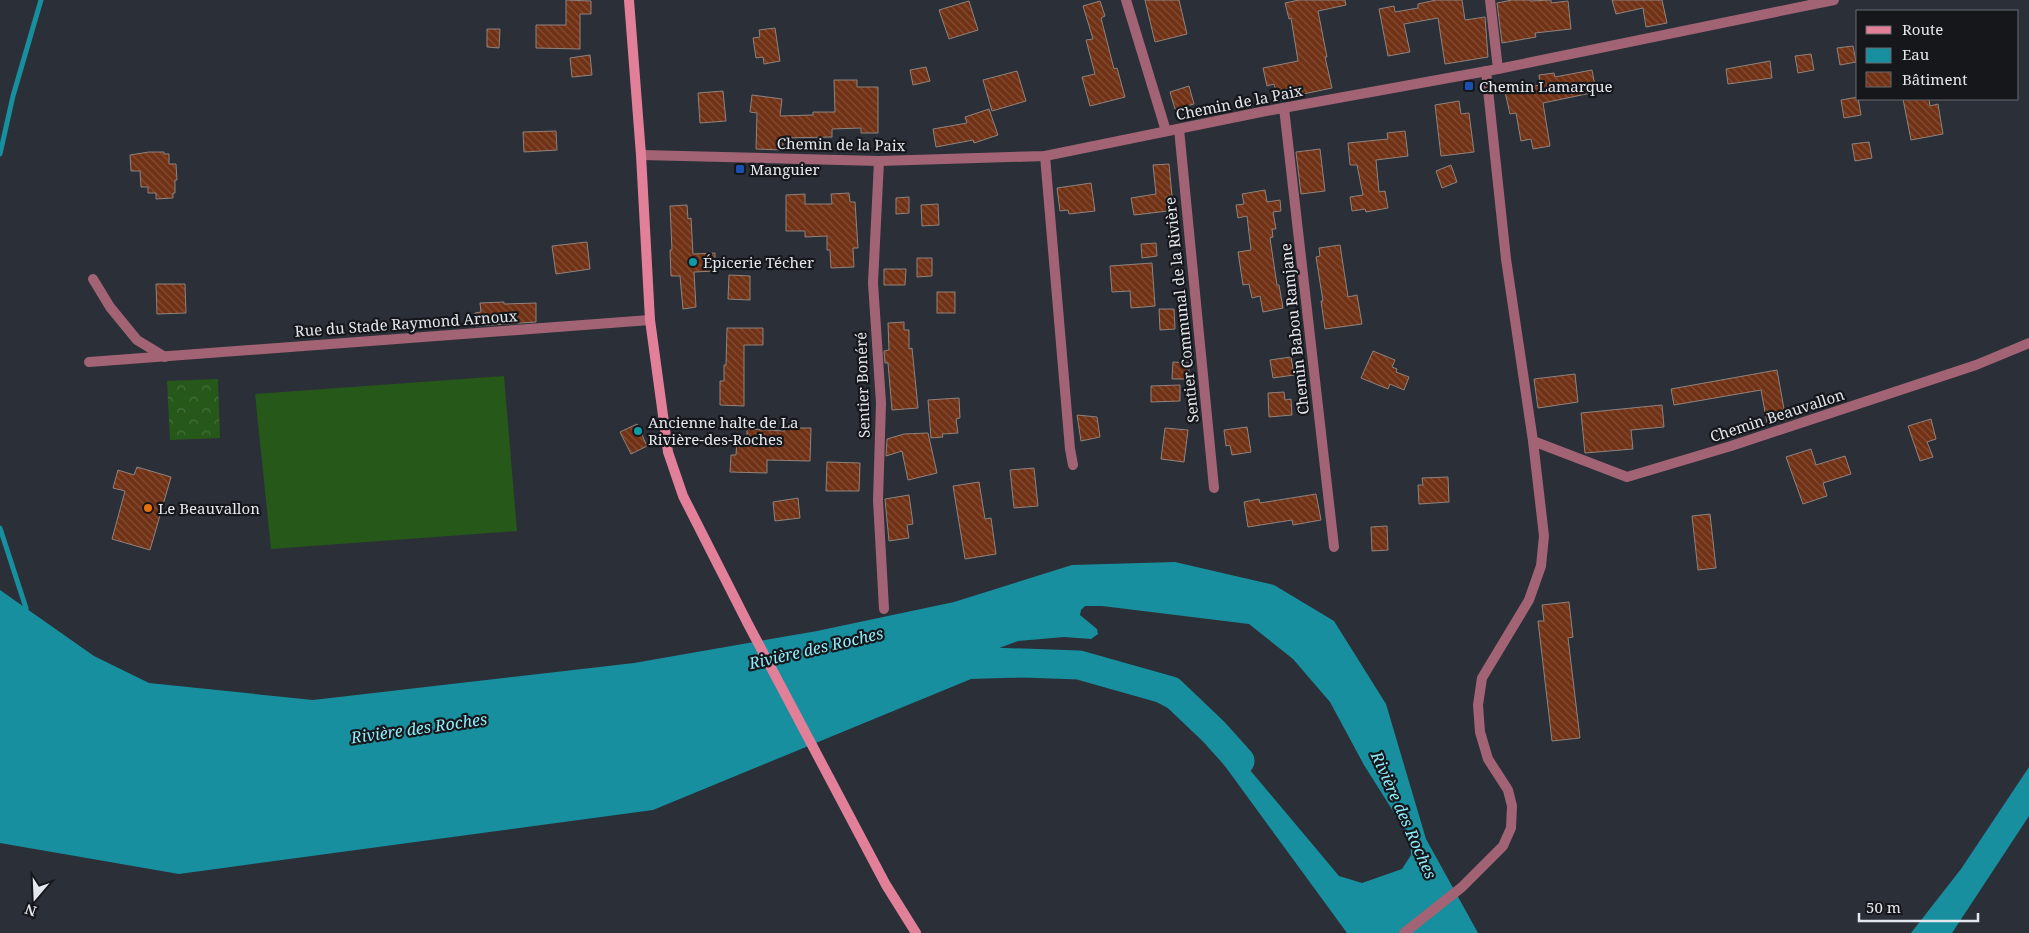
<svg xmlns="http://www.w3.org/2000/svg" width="2029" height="933" font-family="'Noto Serif',serif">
<defs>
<pattern id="park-crowns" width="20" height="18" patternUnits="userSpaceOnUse" patternTransform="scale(1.25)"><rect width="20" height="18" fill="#26581a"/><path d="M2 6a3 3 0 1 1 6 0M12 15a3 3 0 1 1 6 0" fill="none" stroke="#45703c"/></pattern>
<pattern id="building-back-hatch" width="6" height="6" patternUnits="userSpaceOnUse" patternTransform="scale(1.25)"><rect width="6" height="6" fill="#703115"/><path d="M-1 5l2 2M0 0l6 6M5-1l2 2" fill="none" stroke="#844f37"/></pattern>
</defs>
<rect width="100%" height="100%" fill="#2b2f38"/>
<path fill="url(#park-crowns)" d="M218,379L220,438L170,440L167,381Z"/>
<path fill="#26581a" d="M504,376L517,531L271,549L255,394Z"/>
<g fill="#178f9e" fill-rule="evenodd">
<path d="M1175,562L1274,585L1334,621L1386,704L1426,839L1478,933H1347L1192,721L1134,690L1063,676L971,679L653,810L179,874L0,843V590L94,656L149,683L313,700L634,663L817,631L954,602L1072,565ZM1085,606H1102L1249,624L1293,659L1330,702L1364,765L1410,838L1411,855L1402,869L1362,883L1339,876L1234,751L1171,691L1116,670L1079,665L996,664L991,662L989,656L991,651L1018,641L1064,637L1091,639L1098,634L1097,629L1080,615L1081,610Z"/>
<path d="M2029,767V816L1952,933H1911L1961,869Z"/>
</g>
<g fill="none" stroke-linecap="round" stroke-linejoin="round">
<g stroke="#178f9e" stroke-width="5">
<path d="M0,154L13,96L41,0"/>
<path d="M0,528L26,608V613"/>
</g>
<path stroke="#178f9e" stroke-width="29" d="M954,656L991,662L1079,665L1171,691L1214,732L1240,761"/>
</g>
<g fill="url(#building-back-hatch)" stroke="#8f837e">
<path d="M566,0L591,1V14H580V49L536,48V25H566Z"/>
<path d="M1145,0H1179L1187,34L1155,42Z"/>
<path d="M1299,0H1345L1346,5L1318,11L1327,57H1325L1332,88L1303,94L1301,86L1276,91L1274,84L1267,86L1263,68L1298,61L1291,18L1289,19L1285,3Z"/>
<path d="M1436,0H1462L1465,20L1485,17L1488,57L1445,64L1438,18L1404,24L1410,52L1388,56L1379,9L1394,6L1395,12L1418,8V4Z"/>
<path d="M1512,0H1530V1L1551,0V3L1568,1L1571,29L1535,33L1536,37L1502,43L1497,3Z"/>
<path d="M1612,0H1662L1667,23L1646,27L1643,8L1616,14Z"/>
<path d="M969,1L978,30L949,39L939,10Z"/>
<path d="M1100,1L1105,16L1101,18L1114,69L1117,68L1125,97L1090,106L1082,77L1095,74L1086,40L1093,39L1083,6Z"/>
<path d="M775,28L780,61L764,64L763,57L756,58L753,38L760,37L759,30Z"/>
<path d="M487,29H500L499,48L487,47Z"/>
<path d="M1853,46L1856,62L1840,65L1837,48Z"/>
<path d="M1811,54L1814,70L1798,73L1795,56Z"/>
<path d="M590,55L592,75L572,77L570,58Z"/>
<path d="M1770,61L1772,78L1728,84L1726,69Z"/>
<path d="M926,67L930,81L913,85L910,70Z"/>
<path d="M1592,70L1596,92L1543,103L1550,146L1533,149L1531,139L1521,141L1516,113L1510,114L1505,92L1540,85L1539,75L1554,73L1555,77Z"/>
<path d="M1017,71L1026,101L992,111L983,80Z"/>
<path d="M834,80H857V87H878V133H861V128L832,129V137L783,138V150L756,149L757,113L750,112L752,95L782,99L780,116L813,115V112H835Z"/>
<path d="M1189,86L1194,104L1175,109L1170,92Z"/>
<path d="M723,91L726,121L700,123L698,93Z"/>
<path d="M1858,97L1861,115L1844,118L1841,100Z"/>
<path d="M1903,99H1929L1930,106L1938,104L1943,134L1911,140Z"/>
<path d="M1459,101L1461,114L1469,113L1474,152L1441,156L1435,105Z"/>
<path d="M989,109L998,135L974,143L973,140L936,147L933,129L967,123L965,117Z"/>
<path d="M556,131L557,150L524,152L523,132Z"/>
<path d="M1405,131L1408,156L1376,160L1379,192L1385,191L1388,208L1366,212L1365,209L1352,211L1350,197L1363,195L1357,165H1350L1348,143L1388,139L1387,133Z"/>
<path d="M1869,142L1872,158L1855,161L1852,144Z"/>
<path d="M1320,149L1325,191L1301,194L1296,152Z"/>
<path d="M149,152H164V154H169V164H176L177,180H175V193H173V198L156,199V193H148V187H141L140,171H131L130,155Z"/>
<path d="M1169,164L1172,196L1166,197L1168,211L1134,215L1131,198L1156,194L1153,165Z"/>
<path d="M1451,165L1457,182L1442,188L1436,171Z"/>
<path d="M1091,183L1095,211L1069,214L1068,210L1060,211L1057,188Z"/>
<path d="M1265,190L1267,202L1280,200L1281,211L1273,212L1276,229H1272L1273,237L1270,238L1277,285H1279L1283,308L1263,312L1260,296L1252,298L1249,284L1243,285L1238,252L1251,250L1247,216L1238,218L1236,205L1244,204L1242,194Z"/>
<path d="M849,193L850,202H855L858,248H853L854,267L831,268L830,250H827V236L805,237V231H786V195L805,194V204H832L831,194Z"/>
<path d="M909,197V213L896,214V198Z"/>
<path d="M938,204L939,225L922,226L921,205Z"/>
<path d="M687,205L688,219L691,218L693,254L715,253V271L694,272L696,307L683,309L680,276H671L670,250H672L670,206Z"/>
<path d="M587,242L590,269L556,274L552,246Z"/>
<path d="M1156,243L1157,256L1142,258L1141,244Z"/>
<path d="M1340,245L1348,297L1357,295L1362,324L1325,329L1321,301H1323L1316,257L1320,256L1319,248Z"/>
<path d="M917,258H932V276L917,277Z"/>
<path d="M1152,263L1155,306L1131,308L1130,291L1112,292L1110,266Z"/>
<path d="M884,269H906L905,285H884Z"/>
<path d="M729,275L750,276V300L728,299Z"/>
<path d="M156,284H185L186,313L157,314Z"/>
<rect x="937" y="292" width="18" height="21"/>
<path d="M504,302V304L536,303V322L476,326L475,313L481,312L480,303Z"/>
<path d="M1159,309H1174L1175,329L1160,330Z"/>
<path d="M904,322V330H909V349L912,348L918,408L892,410L888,363H885L884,351L889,350L888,323Z"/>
<path d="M727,328H763V345H744V406L720,405V381H724V365H726Z"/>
<path d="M1373,351L1395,360L1392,367L1397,369L1396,372L1409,377L1404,390L1390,384L1388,389L1361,378Z"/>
<path d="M1291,357L1294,375L1273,378L1270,360Z"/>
<path d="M1173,362L1189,363V379H1172Z"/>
<path d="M1777,370L1786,420L1767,423L1761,390L1674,405L1671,389Z"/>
<path d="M1575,374L1578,402L1538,408L1534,379Z"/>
<path d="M1180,385V401L1151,402V386Z"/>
<path d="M1284,392L1285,400L1291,399L1292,415L1269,417L1268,393Z"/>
<path d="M959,398L960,418L956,419L958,433L942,434L943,437L931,438L928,400Z"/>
<path d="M1662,405L1664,427L1631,430L1633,449L1585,453L1581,413Z"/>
<path d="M1077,415L1097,417L1100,437L1081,441Z"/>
<path d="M1931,419L1936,439L1927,442L1933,457L1920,461L1908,426Z"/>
<path d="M637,424L647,446L631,454L620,432Z"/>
<path d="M1247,427L1251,452L1232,455L1230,445L1226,446L1224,430Z"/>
<path d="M785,428H811L810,461L767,460V473L730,472L731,455H736L737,438H747V429L785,431Z"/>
<path d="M1165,428L1188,430L1184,462L1161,459Z"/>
<path d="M928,433L937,473L908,480L902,451L886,456L887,439L904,434Z"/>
<path d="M1811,449L1816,465L1845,456L1851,474L1823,483L1827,496L1803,504L1786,457Z"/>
<path d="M827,462L860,463L859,491H826Z"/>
<path d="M137,467L171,477L150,550L112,539L125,491L113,488L118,470L134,475Z"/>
<path d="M1034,468L1038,506L1014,508L1010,470Z"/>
<path d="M1448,477L1449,502L1419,504L1418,485H1423L1422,478Z"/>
<path d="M979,482L985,519L991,518L996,554L965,559L953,486Z"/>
<path d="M1316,494L1321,520L1293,525L1292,520L1248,527L1244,502L1259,499L1260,503Z"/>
<path d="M909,495L913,524L907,525L909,538L889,541L885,499Z"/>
<path d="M798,498L800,518L775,521L773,502Z"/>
<path d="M1710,514L1716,568L1698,570L1692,516Z"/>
<path d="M1387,526L1388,550L1372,551L1371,527Z"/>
<path d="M1569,602L1573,637L1568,638L1580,738L1552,741L1538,621H1544L1542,605Z"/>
</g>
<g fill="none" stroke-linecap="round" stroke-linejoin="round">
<g stroke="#a26474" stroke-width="10">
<path d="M1126,0L1166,131"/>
<path d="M1490,0L1498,69"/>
<path d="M1284,108L1334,547"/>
<path d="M1179,129L1214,488"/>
<path d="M641,155L879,161L1045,156L1261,112L1498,69L1834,0"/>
<path d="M1045,156L1070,449L1073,465"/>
<path d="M879,161L873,283L881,403L878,500L884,609"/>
<path d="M93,279L110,307L137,340L165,357"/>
<path d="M89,362L650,320"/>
<path d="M1533,441L1627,477L1731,446L1976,365L2029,343"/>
<path d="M1404,933L1462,887L1503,846L1511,828L1512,806L1508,790L1488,759L1480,732L1478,705L1482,678L1529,600L1541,566L1544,536L1533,441L1506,259L1486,71"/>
</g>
<path stroke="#e2809a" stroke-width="10" d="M629,0L641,155L650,320L668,452L683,496L748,624L886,885L916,933"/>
</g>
<g fill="#1a4fb4" stroke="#15171b" stroke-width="2">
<rect x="1464" y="81" width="10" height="10" rx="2.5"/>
<rect x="735" y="164" width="10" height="10" rx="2.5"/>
</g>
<g fill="#0f9aa8" stroke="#15171b" stroke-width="2">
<circle cx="693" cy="262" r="5"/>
<circle cx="638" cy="431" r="5"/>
</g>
<circle fill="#e8710a" stroke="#15171b" stroke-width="2" cx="148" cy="508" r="5"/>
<g text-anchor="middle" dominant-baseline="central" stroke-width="4.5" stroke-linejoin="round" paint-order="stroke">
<g font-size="15" fill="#e4e7ed" stroke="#15171b" text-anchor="start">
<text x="1479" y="86">Chemin Lamarque</text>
<text x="750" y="169">Manguier</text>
<text x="703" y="262">Épicerie Técher</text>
<text x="648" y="422">Ancienne halte de La<tspan x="648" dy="17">Rivière-des-Roches</tspan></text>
<text x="158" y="508">Le Beauvallon</text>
</g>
<g font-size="15" fill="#e4e7ed" stroke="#15171b">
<text transform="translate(1239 102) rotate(-11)">Chemin de la Paix</text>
<text transform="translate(841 144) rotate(1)">Chemin de la Paix</text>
<text transform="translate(1181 310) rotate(-96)">Sentier Communal de la Rivière</text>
<text transform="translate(406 323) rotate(-4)">Rue du Stade Raymond Arnoux</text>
<text transform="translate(1294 329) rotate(-96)">Chemin Babou Ramjane</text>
<text transform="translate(862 385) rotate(-92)">Sentier Bonéré</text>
<text transform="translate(1777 415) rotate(-18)">Chemin Beauvallon</text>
</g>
<g font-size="16" font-style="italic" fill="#8fedfc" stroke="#15171b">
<text transform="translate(816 648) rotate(-13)">Rivière des Roches</text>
<text transform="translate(419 728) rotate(-8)">Rivière des Roches</text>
<text transform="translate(1404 815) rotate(66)">Rivière des Roches</text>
</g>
</g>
<rect x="1856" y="10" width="162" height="90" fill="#15171b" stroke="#686a6f"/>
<rect x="1866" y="26" width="25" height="8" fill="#e2809a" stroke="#686a6f"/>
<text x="1902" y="35" font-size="15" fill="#e4e7ed">Route</text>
<rect x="1866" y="48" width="25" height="15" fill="#178f9e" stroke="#686a6f"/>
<text x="1902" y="60" font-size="15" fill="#e4e7ed">Eau</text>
<rect x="1866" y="72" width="25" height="15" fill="url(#building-back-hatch)" stroke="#686a6f"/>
<text x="1902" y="85" font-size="15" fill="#e4e7ed">Bâtiment</text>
<g transform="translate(35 898) rotate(199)" stroke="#15171b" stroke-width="4" paint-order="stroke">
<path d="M0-4L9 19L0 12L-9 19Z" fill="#e4e7ed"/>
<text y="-8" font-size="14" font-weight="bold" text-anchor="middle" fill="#e4e7ed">N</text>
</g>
<path d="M1859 913v8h119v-8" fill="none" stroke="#e4e7ed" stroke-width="2.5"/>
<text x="1866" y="913" font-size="15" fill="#e4e7ed" stroke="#15171b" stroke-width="4" paint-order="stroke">50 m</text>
</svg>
